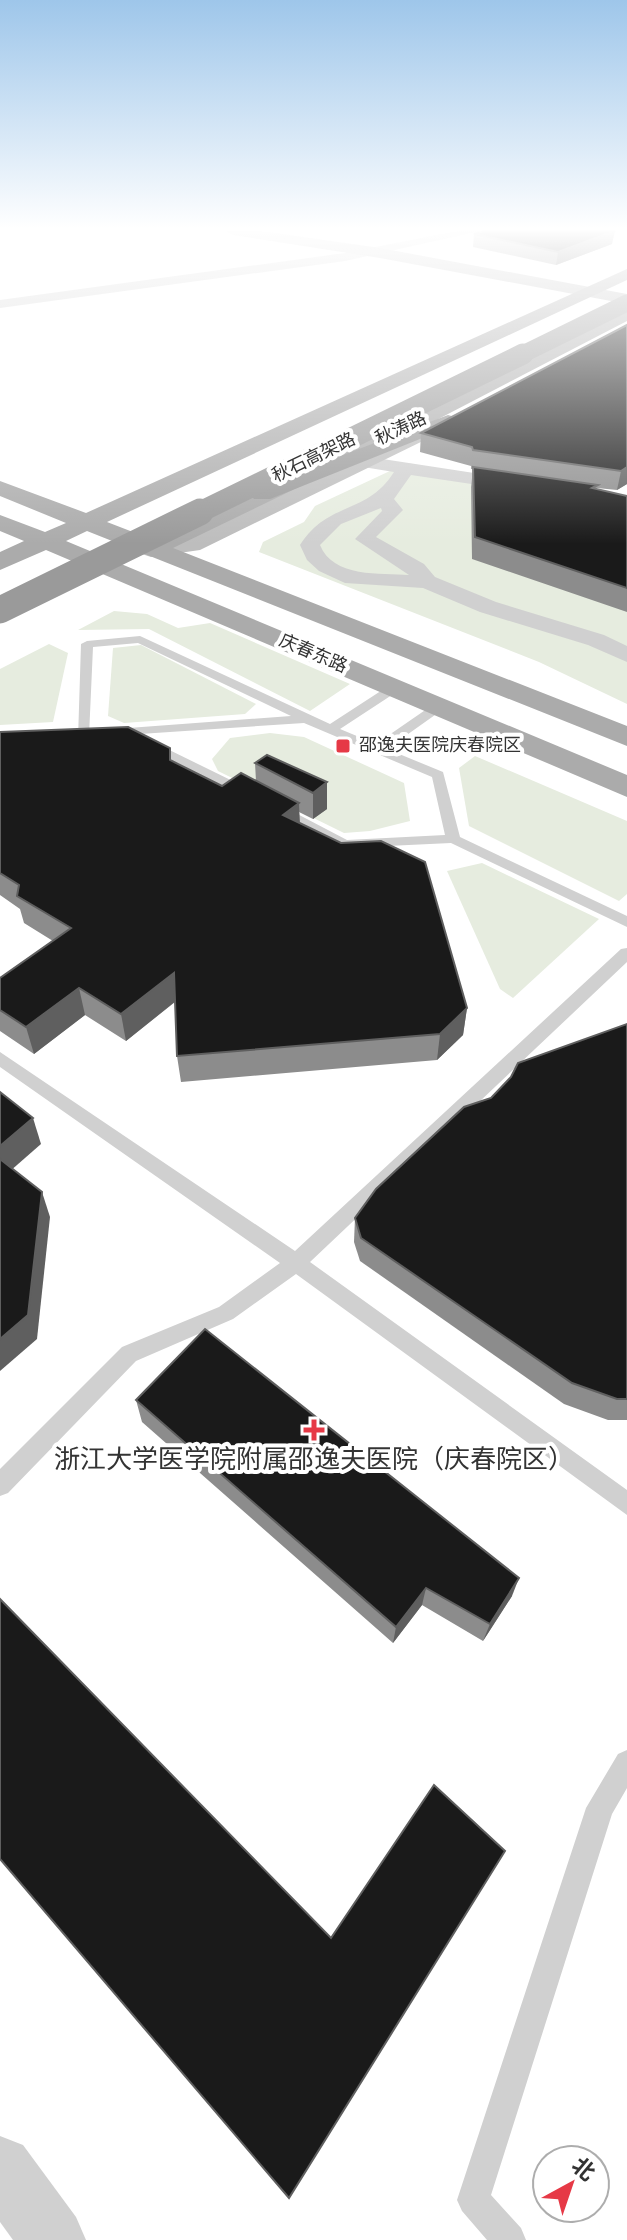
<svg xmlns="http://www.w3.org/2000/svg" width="627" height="2240" font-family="'Alegreya Sans','Noto Sans SC',sans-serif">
<rect width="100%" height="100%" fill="#fff"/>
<g fill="#e6ecdf">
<path d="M407,463L627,502V704L539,662L259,552L263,542L304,522L315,506Z"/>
<path d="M114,611L147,614L178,628L210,623L350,684L310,711L149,629L78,630Z"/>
<path d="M49,644L68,653L53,722L0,725V669Z"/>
<path d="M141,645L256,704L245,714L124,723L108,716L113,648Z"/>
<path d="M270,733L304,737L404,783L410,821L370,831L344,833L218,771L212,759L230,738Z"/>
<path d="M475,756L627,821V894L619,901L469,826L459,768Z"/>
<path d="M482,863L599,919L513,998L500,989L447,871Z"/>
</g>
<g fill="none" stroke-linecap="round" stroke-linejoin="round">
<g fill="#d0d0d0" fill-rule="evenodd">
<path d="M140,636L330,724L390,685H398V691L340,729L376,744L434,704H442V710L387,749L443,772L460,837L627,916V927L451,843L345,848L274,813V807H284L347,840L445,835L432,777L304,723L110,736V730L115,729L291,716L138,643L93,647L89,736L78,739L81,644L87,641Z"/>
<path d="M151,741L251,790L253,793L246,797L241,796L146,748V742Z"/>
<path d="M627,948V962L310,1262L627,1490V1515L296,1274L233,1319L136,1361L8,1493L0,1496V1469L122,1347L219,1307L280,1263L0,1067V1052L295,1251L621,949Z"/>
<path d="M627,1750V1788L612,1814L491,2195L521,2228L526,2240H487L462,2211L457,2200L586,1808L618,1754Z"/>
</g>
<g fill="#d0d0d0" fill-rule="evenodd">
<path d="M457,231H480L345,261L0,308V300L345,253Z"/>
<path d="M363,456L526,481L528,485L526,489L519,491L411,475L394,499L403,510L376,537L424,564L435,577L496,602L604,635L627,646V662L588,645L480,612L423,588L345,583L319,571L307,560L300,545C329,500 366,516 394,472L357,466L354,462L357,458ZM381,508L382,511L355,539L409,575C381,573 333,578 320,545L341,524Z"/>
<path d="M0,2136L23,2145L76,2217L86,2240H13L0,2222Z"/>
</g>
<g fill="#bdbdbd" fill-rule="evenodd">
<path d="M226,231H261L380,248L627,294V304L380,258L233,235Z"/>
<path d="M419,428L430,434L427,439L200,550L151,557L142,554L138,549L142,544L186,538Z"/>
</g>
<path fill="#ababab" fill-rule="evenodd" d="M627,269V280L107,522L151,539L409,419L627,309V321L423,427L173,548L627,726V746L87,531L66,541L627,775V797L46,550L0,570V552L24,541L0,531V515L45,532L66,523L0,496V481L86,513Z"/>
<path fill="#9a9a9a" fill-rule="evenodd" d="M448,415L455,417L459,421L455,425L270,499H254L250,494L254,489Z"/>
<path stroke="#9a9a9a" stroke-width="17" d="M519,356L627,303"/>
<path stroke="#9a9a9a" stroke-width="21" d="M196,514L523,354"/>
<path stroke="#9a9a9a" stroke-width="27" d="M0,610L200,512"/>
</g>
<g fill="#8c8c8c">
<path d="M474,234L612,244L556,265L473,247Z"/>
<path d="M627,325V484L617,490L597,488V489L627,496V612L472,559L471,487L473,469H471V466L420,452L421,433Z"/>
<path d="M0,732L170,748L171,761L222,786L256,781L255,763L327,782V809L313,819L299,812L300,823L467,1008L463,1035L437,1060L181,1082L177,1056L175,1002L126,1041L85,1015L34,1054L0,1031V978L53,941L24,923L20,909L0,895Z"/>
<path d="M627,1024V1420H608L564,1404L360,1261L354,1242L355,1218L491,1098Z"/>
<path d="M136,1400L512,1596L483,1641L422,1605L393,1643L142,1422Z"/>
</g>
<g fill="#5f5f5f">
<path d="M615,231L612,244L556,265L558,252Z"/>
<path d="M627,467V484L617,490L621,471Z"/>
<path d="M327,782V809L313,819V793Z"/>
<path d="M299,803L300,830L283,815Z"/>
<path d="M174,973L177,1000L126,1041L121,1014Z"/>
<path d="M79,988L85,1015L34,1054L26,1027Z"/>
<path d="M467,1008L463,1035L437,1060L440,1034Z"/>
<path d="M33,1118L41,1144L1,1179L0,1175V1146Z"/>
<path d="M42,1192L50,1217L37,1339L0,1371V1339Z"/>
<path d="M519,1578L512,1596L483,1641L490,1624Z"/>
<path d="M426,1588L422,1605L393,1643L396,1627Z"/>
</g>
<g fill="#1a1a1a" stroke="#5f5f5f" stroke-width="2">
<path d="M484,231H615L558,252L474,234Z"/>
<path d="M627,325V467L621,471L473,450L472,447L421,433Z"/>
<path d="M473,467L598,485L592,488L627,496V588L475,537Z"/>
<path d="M128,727L170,748V760L222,786L241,773L299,803L283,815L341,843L381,841L425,862L467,1008L440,1034L177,1056L174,973L121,1014L79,988L26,1027L0,1010V978L71,928L17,896L19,885L0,873V732Z"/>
<path d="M267,755L327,782L313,793L255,763Z"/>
<path d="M627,1024V1399H617L572,1383L361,1238L355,1218L376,1189L464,1107L491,1098L511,1077L518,1063Z"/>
<path d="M0,1092L33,1118L0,1146Z"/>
<path d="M0,1159L42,1192L28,1315L0,1339Z"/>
<path d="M205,1329L519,1578L490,1624L426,1588L396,1627L136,1400Z"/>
<path d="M0,1599L331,1938L434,1785L505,1851L289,2198L0,1859Z"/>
</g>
<linearGradient id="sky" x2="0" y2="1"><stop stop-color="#9ec6ea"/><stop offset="0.42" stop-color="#fff"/><stop offset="1" stop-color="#fff" stop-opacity="0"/></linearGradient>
<rect width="627" height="544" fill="url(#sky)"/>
<g fill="#e63946" stroke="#fff" stroke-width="3">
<rect x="335" y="738" width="16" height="16" rx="4"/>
<path d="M310 1418h8v8h8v8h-8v8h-8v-8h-8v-8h8z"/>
</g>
<g text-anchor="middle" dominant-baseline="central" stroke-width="8" stroke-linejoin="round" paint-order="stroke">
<g font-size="18" fill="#333" stroke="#fff">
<text transform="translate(401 429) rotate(-25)">秋涛路</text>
<text transform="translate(314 458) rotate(-26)">秋石高架路</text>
<text transform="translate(313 654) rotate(23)">庆春东路</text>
</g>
<g font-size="18" fill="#333" stroke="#fff" text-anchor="start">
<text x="359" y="746">邵逸夫医院庆春院区</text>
</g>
<g font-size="26" fill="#333" stroke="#fff">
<text x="314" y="1460">浙江大学医学院附属邵逸夫医院（庆春院区）</text>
</g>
</g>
<g transform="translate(571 2184) rotate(40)"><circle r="38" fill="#ffffff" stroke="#adadad" stroke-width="2"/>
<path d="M0-6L14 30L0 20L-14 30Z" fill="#e63946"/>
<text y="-12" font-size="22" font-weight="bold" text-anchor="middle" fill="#333333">北</text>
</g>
</svg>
